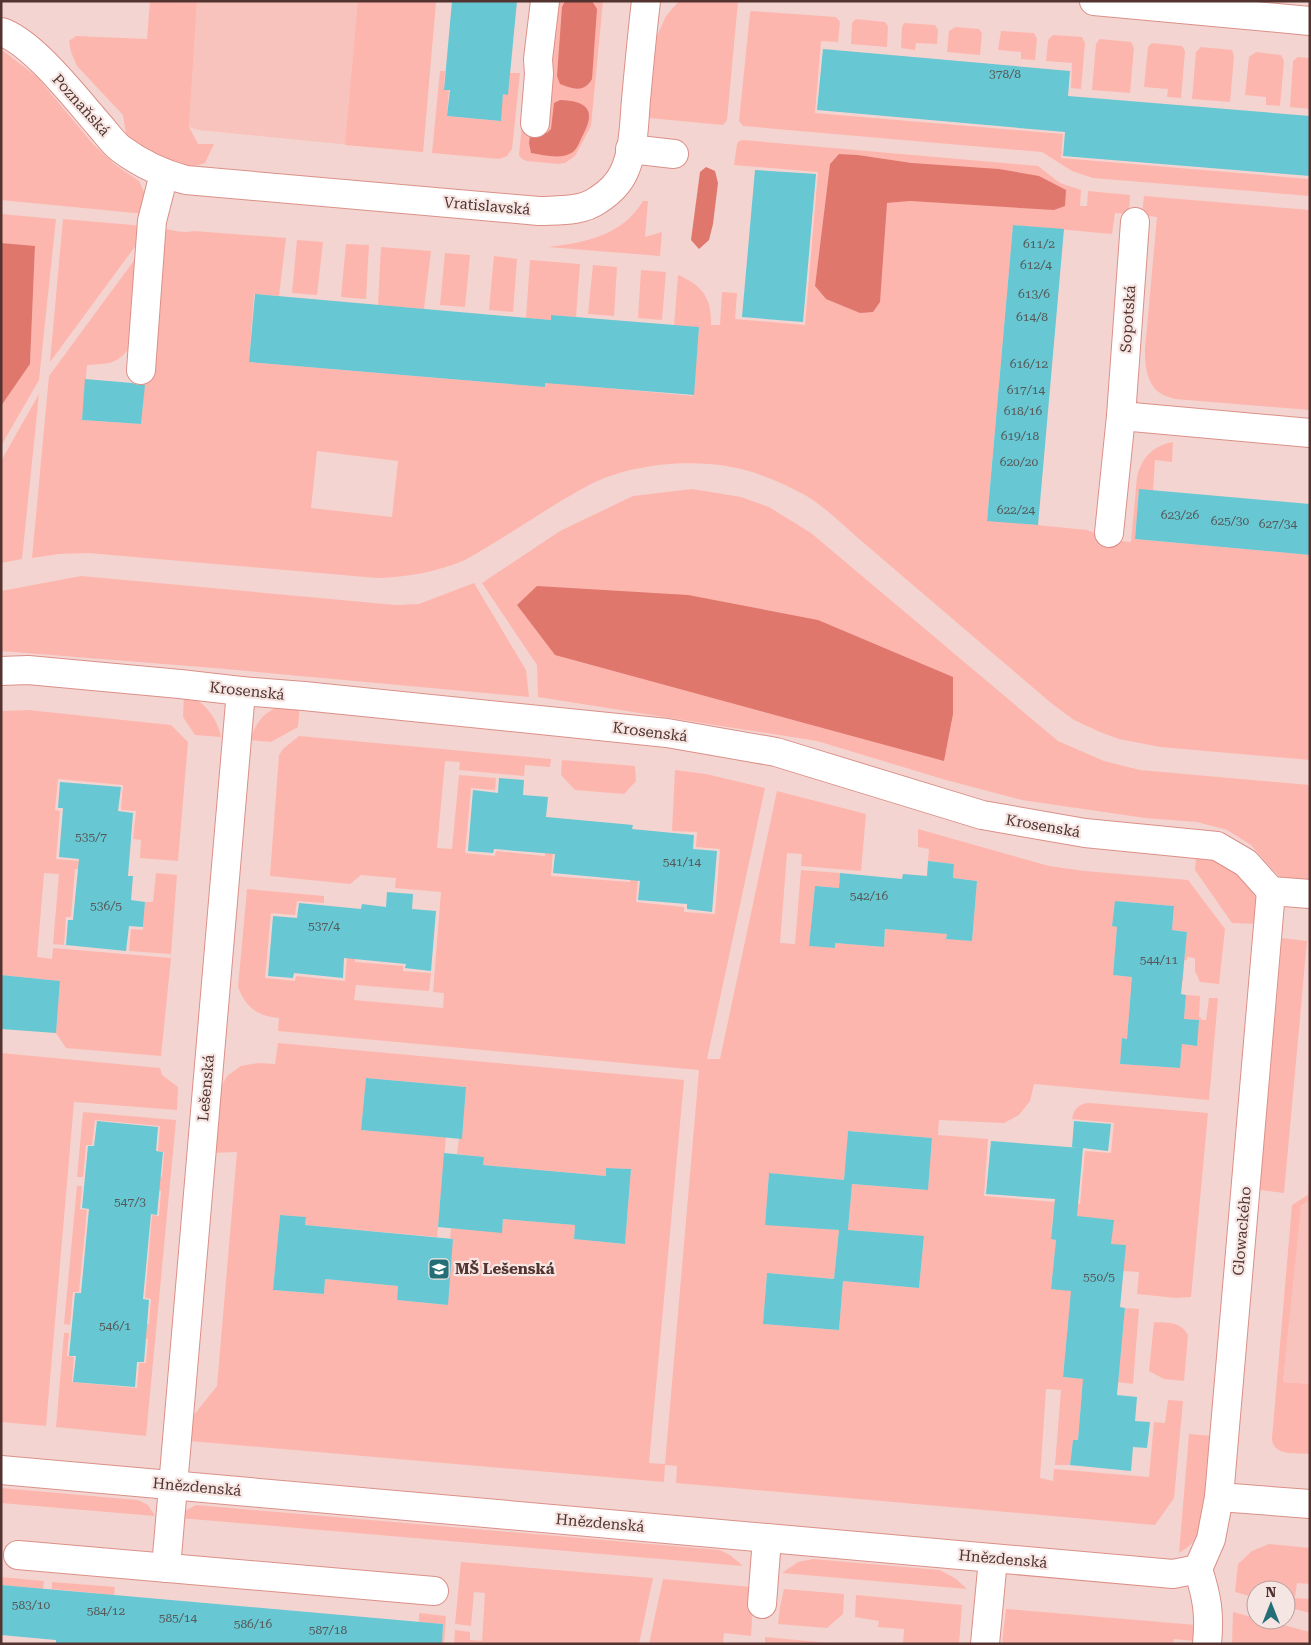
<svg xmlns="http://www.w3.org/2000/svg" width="1311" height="1645" font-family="'Roboto Serif',serif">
<rect width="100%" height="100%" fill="#f4d4d0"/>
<g fill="#f8c3bd">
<path d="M173,1H436L423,152L219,132L198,130L189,127L197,4Z"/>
<path d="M1310,1200V1384L1283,1382L1300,1208Z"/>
</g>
<g fill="#fdb6ae" fill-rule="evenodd">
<path d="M150,1L197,3L189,127L198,144H214L205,163C177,173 151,154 127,140L123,115L77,66L71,52L69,41L76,36L147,39Z"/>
<path d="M358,1H436L423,152L345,145Z"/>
<path d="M559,1H603L591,126L575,156L565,163L558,164L527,161L522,159L519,155L522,124L547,126L557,7Z"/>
<path d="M679,1H738L727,120L723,125L649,118L657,36L666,16Z"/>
<path d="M751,11L836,17L840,22L838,42L821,41L815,113L1063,134L1061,158L1310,179V196L1093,178L1072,171L1042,152L743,126L739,121L750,13Z"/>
<path d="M856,19L885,22L888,26L887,47L851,44L852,23Z"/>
<path d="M904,23L935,25L938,30L937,44L916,43L915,50L901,48L902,27Z"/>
<path d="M955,27L979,29L982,33L980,55L947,52L949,31Z"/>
<path d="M1001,31L1034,33L1037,39L1035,60L1021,59V52L998,50Z"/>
<path d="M1053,35L1082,37L1085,43L1081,89L1071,88L1072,63L1046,61L1048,40Z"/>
<path d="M1100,39L1131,42L1134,48L1130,93L1092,90L1096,44Z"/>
<path d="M1152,43L1182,46L1185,51L1181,98L1167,97L1168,89L1144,87L1148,47Z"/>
<path d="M1201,47L1232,50L1234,56L1230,102L1192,99L1196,52Z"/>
<path d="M1,49L37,77L93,144L114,164L139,181L145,194V214L1,200Z"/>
<path d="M1256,52L1281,55L1284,61L1280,106L1266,105V97L1245,95L1249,57Z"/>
<path d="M1298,57L1310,58V109L1290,107L1293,61Z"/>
<path d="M440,71H445L444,88L449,89L447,116L500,121L503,94H508L510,73H520L512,149L507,156L500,159L432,153Z"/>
<path d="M743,140L1038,166L1060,183L1081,190L1080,206H1087L1088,191L1130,195L1129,214L1115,213L1112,234L1013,225L987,520L1087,530L1111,540L1131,542L1137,477C1142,457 1153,446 1173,442L1172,462L1155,460L1153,491L1139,490L1135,539L1310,555V760L1160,747L1119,739L1100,732L1074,720L1051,703L858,538C841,523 825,507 805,495C781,482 753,470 726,466C684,459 627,465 589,485C546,508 507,537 465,560C436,572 408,577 377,578L88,553L59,554L32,558L49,376L141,251L130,347C116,366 108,363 87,365L82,420L140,424L141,425L158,228C171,229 181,234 194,231L286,238L279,296L254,294L249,362L545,387V382L693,396L699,329L674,326L678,275C702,285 712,298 711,325H720L722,292L737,293L735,319L805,325L818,172L734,165L737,144L739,141ZM839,154L858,155L912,163L965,204L910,201L887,203L826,299L815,286L830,164ZM317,451L398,461L392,517L311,508Z"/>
<path d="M1144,196L1310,210V410L1175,399C1170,397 1164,396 1160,393C1146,383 1145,364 1145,349L1157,217L1142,215Z"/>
<path d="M643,201H648L645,237L662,232L660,256L548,247C586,242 622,236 643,201Z"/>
<path d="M1,214L56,219L39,380L1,446V406L30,364L35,247L1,243Z"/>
<path d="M63,219L144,226L142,237L50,362Z"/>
<path d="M297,240L323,242L317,295L292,293Z"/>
<path d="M346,244L369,245L366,299L341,297Z"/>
<path d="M381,247L431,251L424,309L378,305Z"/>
<path d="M445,253L470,255L465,307L440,305Z"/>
<path d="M494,256L517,259L513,312L489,310Z"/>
<path d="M530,260L580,264L576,317L551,315V320L526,318Z"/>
<path d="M593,265L617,267L614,316L588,314Z"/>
<path d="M641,270L666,272L662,320L638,318Z"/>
<path d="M39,394L22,559L1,563V461Z"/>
<path d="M692,489L741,497L769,507L811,533L1058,741L1104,761L1140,770L1310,785V889L1286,883L1271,868L1251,845L1227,830L1197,822L1145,818L1022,800L946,780L817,741L538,697L537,665L482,583L560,531L633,496Z"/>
<path d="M81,576L396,605L419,604L474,583L526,670L529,697L214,668L1,651V591Z"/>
<path d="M184,694C204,700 217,718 221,737L195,735L183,717Z"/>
<path d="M300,703L298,727L271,742L250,740C259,713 273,705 300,703Z"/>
<path d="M28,710L171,725L188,742L178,861L140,858L141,840L133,839L136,811L121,810L123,785L58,779L55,810L60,811L56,859L80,861V869H75L71,917H66L64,945L53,944L59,874L44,873L37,957L52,959L53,948L171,958L161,1056L66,1048L56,1033L60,981L1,975V711Z"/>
<path d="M299,736L551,759L550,767L525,765L524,776L459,770L460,762L445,761L437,848L452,849L459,775L496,778L495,790L471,788L465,853L495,856L496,851L545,856V851H553L551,876L630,882V878H638L636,902L684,907V912L715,914L720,849L696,847L697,832L672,831L675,770L706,774L765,788L707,1059H720L777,791L866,814L861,871L801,866L802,854L787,853L780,943L795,944L801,870L840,873L839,888L815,886L809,946L835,948V943L884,947L886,923L947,934L946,938L972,941L977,881L953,878L954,864L928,861L929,849L918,847V829L1049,866L1085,871L1188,880L1225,929L1219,984L1200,982L1195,971V958L1187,957V960H1184L1183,981L1168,980L1184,957L1187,932L1172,930L1174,906L1115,901L1112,926L1117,927L1113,975L1137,977L1131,991L1127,1039L1123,1038L1120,1064L1180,1068L1182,1044L1196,1046L1198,1020L1184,1019L1186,995L1200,996L1199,1017L1201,1018L1202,1020H1206L1209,998H1218L1209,1100L1034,1084L1030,1101L1019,1115L1004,1123L939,1120L938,1135L988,1139L984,1196L1080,1204L1085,1151L1111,1153L1114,1123L1072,1119C1074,1108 1080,1103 1090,1103L1208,1113L1191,1297L1176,1298L1137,1294L1139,1272L1123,1271L1111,1244L1113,1220L1053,1214L1051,1239L1056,1240L1051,1288L1075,1291L1070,1303L1063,1377L1087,1379L1082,1392L1078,1440H1073L1070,1465H1055L1061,1390L1046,1389L1040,1478L1053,1481L1054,1469L1149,1477L1154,1422L1165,1423L1168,1400L1183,1401L1174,1498L1155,1525L676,1483L677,1466L665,1465L664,1482L190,1441L189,1421L217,1386L237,1152L211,1153L219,1091L227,1076L241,1066L258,1063L275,1064L278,1043L684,1080L649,1463L665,1464L699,1070L278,1031L279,1018C258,1016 246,1008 238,987L247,889L324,896V903L297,901L295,915L271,913L265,978L295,981L296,976L345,981L347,956L355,957V962L403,966V971L431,973L429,991L356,985L354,1000L443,1008L444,993L433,992L441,892L395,888L396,878L361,875L350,884L270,876L279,755L283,749ZM366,1078L466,1087L462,1138H459L457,1154L483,1157V1165L606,1176L607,1168L631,1169L625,1244L574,1239L575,1225L503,1219L502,1232L451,1228L450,1238L453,1239L447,1305L397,1300L398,1286L325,1279L324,1294L273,1290L280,1215L306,1217L305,1225L437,1237L446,1137L361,1130ZM848,1131L932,1138L928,1190L852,1184L848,1230L924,1237L919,1288L843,1281L839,1330L763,1324L767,1273L834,1279L839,1230L765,1224L769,1173L844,1180Z"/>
<path d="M562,760L635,766L636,781L624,794L575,790L561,775Z"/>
<path d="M1197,846L1209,850L1252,885L1258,906L1259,924L1232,923L1195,870Z"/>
<path d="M156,873L177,875L171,954L129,951L131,929L143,930L145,902H153Z"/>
<path d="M1282,938L1307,941L1284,1193L1260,1190Z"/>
<path d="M1,1053L160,1068L162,1075L178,1087L177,1110L74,1102L46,1426L1,1422Z"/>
<path d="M83,1112L176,1120L146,1436L56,1427L64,1333H69L67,1356L74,1357L72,1382L137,1388L139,1363H146L148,1339L141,1337L142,1324H149L151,1299L145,1298L152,1215L159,1216L161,1191L154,1190L155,1176L162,1177L164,1152L158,1151L160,1126L95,1120L92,1145H86L83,1177H77Z"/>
<path d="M1310,1173V1200L1301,1206L1283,1382L1310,1384V1454C1296,1453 1272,1456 1272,1438L1292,1205L1308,1195Z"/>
<path d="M77,1186H82L80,1209L87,1210L79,1292H73L70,1325L64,1324Z"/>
<path d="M1125,1308L1139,1309L1133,1384L1118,1382Z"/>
<path d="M1154,1322C1168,1323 1180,1321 1188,1335L1184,1381L1164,1379L1149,1371Z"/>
<path d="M1189,1434L1214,1436C1211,1459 1210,1516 1199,1534C1194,1542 1187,1548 1179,1553Z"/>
<path d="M1,1488L138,1500L148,1505L155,1516L1,1503Z"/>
<path d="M196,1505L720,1550L730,1555L743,1566L180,1518L185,1511Z"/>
<path d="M1269,1544L1310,1548V1584L1297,1583L1295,1598L1310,1599V1613L1286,1607V1590H1256V1598L1235,1592L1238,1564L1252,1551Z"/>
<path d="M813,1559L940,1570L956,1579L967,1589L782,1573L798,1562Z"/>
<path d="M461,1562L653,1578L639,1644H454L455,1630L470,1632V1640L482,1641L485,1593L474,1592L471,1626L455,1624Z"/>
<path d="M1,1577L44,1581L43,1589L2,1585L1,1593Z"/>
<path d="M663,1579L752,1587L753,1603L751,1636L724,1633L723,1644H649Z"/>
<path d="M52,1582L115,1587L114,1595L52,1589Z"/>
<path d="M784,1589L844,1594L843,1614L827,1628L778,1624L780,1607Z"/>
<path d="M856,1595L962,1605L959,1644H903L904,1629L878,1627L879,1621L855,1617Z"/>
<path d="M1006,1609L1196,1625L1195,1641L1174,1639L1173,1644H1002Z"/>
<path d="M1233,1612L1256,1618V1620H1264L1310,1632V1644H1232Z"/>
<path d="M419,1613L446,1616L444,1644H442L443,1624L419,1622Z"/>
<path d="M765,1637L840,1644H765Z"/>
</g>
<g fill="#df776d">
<path d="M565,1H592L597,9L592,79C584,93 573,89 560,84L557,76L562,7Z"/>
<path d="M560,100C586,101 597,109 583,135C580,140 578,148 573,152C562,160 543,155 531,153L529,143L530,136L534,133H547L551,129L554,103Z"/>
<path d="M839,154L858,155L912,163L999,169L1039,176L1066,190L1065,206L1054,210L910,201L887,203L880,302L873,312L860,313L826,299L815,286L830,164Z"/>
<path d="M706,167L715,171L718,183L713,224L709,240L699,249L691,240L700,172Z"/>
<path d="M1,243L35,246L30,364L1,406Z"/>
<path d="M537,586L688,595L818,620L953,677V714L944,761L555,655L517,605Z"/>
</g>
<g fill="#67c7d3">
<path d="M452,1H517L508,95L503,94L501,121L447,116L450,90H444Z"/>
<path d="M823,49L1070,71L1068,96L1310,116V176L1063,156L1065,132L817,110Z"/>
<path d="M755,170L816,174L803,322L742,317Z"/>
<path d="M1013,225L1064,229L1038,525L987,521Z"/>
<path d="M255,294L551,320V315L699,327L694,395L545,383V387L249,362Z"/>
<path d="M85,379L132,383L139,385H145L141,424L82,420Z"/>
<path d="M1139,489L1310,504V555L1135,539Z"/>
<path d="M499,778L524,780L523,795L548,797L546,817L633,825L632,829L694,835L693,849L717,851L712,912L687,909V904L638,900L640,881L553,873L555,854L494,849L493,853L468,851L473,790L498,793Z"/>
<path d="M60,782L121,787L118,811L133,813L128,876H133L131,900L145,902L143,927L129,926L126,951L66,945L68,920H73L79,859L59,857L63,808H58Z"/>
<path d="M928,861L954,864L953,878L977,881L972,941L946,939L947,934L885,929L884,947L835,943V948L809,946L815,886L839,888L840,873L902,879L903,874L927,876Z"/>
<path d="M387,892L413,894L412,909L436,911L431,971L405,968L406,964L344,958L343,978L294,973L293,978L268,976L273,916L297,918L299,903L361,909L362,904L386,907Z"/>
<path d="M1115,901L1174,906L1172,930L1187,932L1181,994L1186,995L1184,1019L1199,1020L1197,1046L1182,1044L1180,1068L1120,1064L1122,1038L1127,1039L1132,977L1113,975L1117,927L1112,926Z"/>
<path d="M1,975L60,981L56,1033L1,1029Z"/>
<path d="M366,1078L466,1087L462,1139L361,1130Z"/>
<path d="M97,1121L158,1127L156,1151L163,1152L157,1215L151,1214L143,1299L149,1300L144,1362H137L135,1387L73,1382L76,1356H69L75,1293H81L89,1209L82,1208L88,1146H94Z"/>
<path d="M1074,1121L1111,1124L1108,1151L1083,1148L1077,1216L1114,1220L1111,1244L1126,1245L1120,1307L1125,1308L1117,1395L1137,1397L1135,1421L1150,1422L1147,1448L1133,1447L1131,1471L1070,1465L1073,1440H1078L1083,1379L1063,1377L1071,1291L1051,1289L1056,1240L1051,1239L1055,1199L986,1194L991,1141L1081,1148L1072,1147Z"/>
<path d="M848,1131L932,1138L928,1190L852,1184L848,1230L924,1236L919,1288L843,1281L839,1330L763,1324L767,1273L834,1279L839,1230L765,1225L769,1173L844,1180Z"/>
<path d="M444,1153L484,1157L483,1165L606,1176V1168L631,1169L625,1244L574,1239L575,1225L503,1219L502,1233L438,1227Z"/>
<path d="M280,1215L306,1217L305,1225L453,1239L448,1305L397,1300L398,1286L325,1279L324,1294L273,1290Z"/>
<path d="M1,1585L443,1624L442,1644H56V1640L1,1635Z"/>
</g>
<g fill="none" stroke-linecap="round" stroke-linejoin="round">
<g stroke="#da9088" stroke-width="30">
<g id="minor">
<path d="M1094,1L1310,21"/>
<path d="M1,32C32,41 78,101 100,126C107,134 113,143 121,149C140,163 163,174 186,180L539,211C559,210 581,212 598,200C609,193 619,183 624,172C634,151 634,123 636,100C639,67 642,34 646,1"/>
<path d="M535,123L539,74L538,59L545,1"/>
<path d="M630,149L674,154"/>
<path d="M141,370L152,221L164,174"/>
<path d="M1121,416L1310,433"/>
<path d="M1109,533L1121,416L1135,222"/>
<path d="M1,671L28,670L180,684L241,691L304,696L667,733L776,752L982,815L1085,833L1217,846L1246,863L1271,891"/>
<path d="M1271,891L1310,894"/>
<path d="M1,1470L1173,1574L1198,1569"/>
<path d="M1219,1497L1310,1504"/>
<path d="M18,1555L434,1591"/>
<path d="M166,1568L241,691"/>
<path d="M1198,1569L1211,1539L1219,1497L1271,891"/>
<path d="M1198,1569C1207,1597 1210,1614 1207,1644"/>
<path d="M762,1604L767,1538"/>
<path d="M985,1644L993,1559"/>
</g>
</g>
<use href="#minor" stroke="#fff" stroke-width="28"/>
</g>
<defs>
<g id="school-square" transform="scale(1.125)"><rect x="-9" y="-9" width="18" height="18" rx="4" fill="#246e77" stroke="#f6e6e3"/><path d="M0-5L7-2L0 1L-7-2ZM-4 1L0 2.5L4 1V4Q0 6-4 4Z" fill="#fff"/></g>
</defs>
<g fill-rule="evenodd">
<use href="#school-square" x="439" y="1269"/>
</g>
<g text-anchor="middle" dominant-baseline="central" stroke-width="4.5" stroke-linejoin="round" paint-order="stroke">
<g font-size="12" fill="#575858">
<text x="1005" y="74">378/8</text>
<text x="1039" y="244">611/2</text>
<text x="1036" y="265">612/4</text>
<text x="1034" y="294">613/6</text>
<text x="1032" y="317">614/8</text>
<text x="1029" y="364">616/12</text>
<text x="1026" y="390">617/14</text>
<text x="1023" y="411">618/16</text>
<text x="1020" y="436">619/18</text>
<text x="1019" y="462">620/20</text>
<text x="1016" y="510">622/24</text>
<text x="1180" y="515">623/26</text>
<text x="1230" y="521">625/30</text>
<text x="1278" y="524">627/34</text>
<text x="91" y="837">535/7</text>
<text x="682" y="862">541/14</text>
<text x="869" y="896">542/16</text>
<text x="106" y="906">536/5</text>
<text x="324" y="926">537/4</text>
<text x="1159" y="960">544/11</text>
<text x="130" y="1202">547/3</text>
<text x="1099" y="1277">550/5</text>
<text x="115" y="1326">546/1</text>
<text x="31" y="1605">583/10</text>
<text x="106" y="1611">584/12</text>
<text x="178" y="1618">585/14</text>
<text x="253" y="1624">586/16</text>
<text x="328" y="1630">587/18</text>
</g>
<g font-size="15" fill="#52332f" stroke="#f6e6e3">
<text transform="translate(81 105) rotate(48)">Poznaňská</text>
<text transform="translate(487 206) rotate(5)">Vratislavská</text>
<text transform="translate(1128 319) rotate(-86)">Sopotská</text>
<text transform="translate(247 691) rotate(6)">Krosenská</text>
<text transform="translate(650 732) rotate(7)">Krosenská</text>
<text transform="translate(1043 826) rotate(10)">Krosenská</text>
<text transform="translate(206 1088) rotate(-85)">Lešenská</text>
<text transform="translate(1242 1231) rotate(-85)">Glowackého</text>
<text transform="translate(197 1487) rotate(5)">Hnězdenská</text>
<text transform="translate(600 1523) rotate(5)">Hnězdenská</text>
<text transform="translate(1003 1559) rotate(5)">Hnězdenská</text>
</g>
<g font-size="15" font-weight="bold" fill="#52332f" stroke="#f6e6e3" text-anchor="start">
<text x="455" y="1269">MŠ Lešenská</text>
</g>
</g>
<rect width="1311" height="1645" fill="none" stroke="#52332f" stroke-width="5"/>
<g transform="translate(1271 1605)"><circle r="24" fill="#f6e6e3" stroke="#b49e9b"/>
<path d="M0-4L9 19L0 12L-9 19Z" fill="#246e77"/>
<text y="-8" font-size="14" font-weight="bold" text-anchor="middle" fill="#52332f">N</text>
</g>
</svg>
